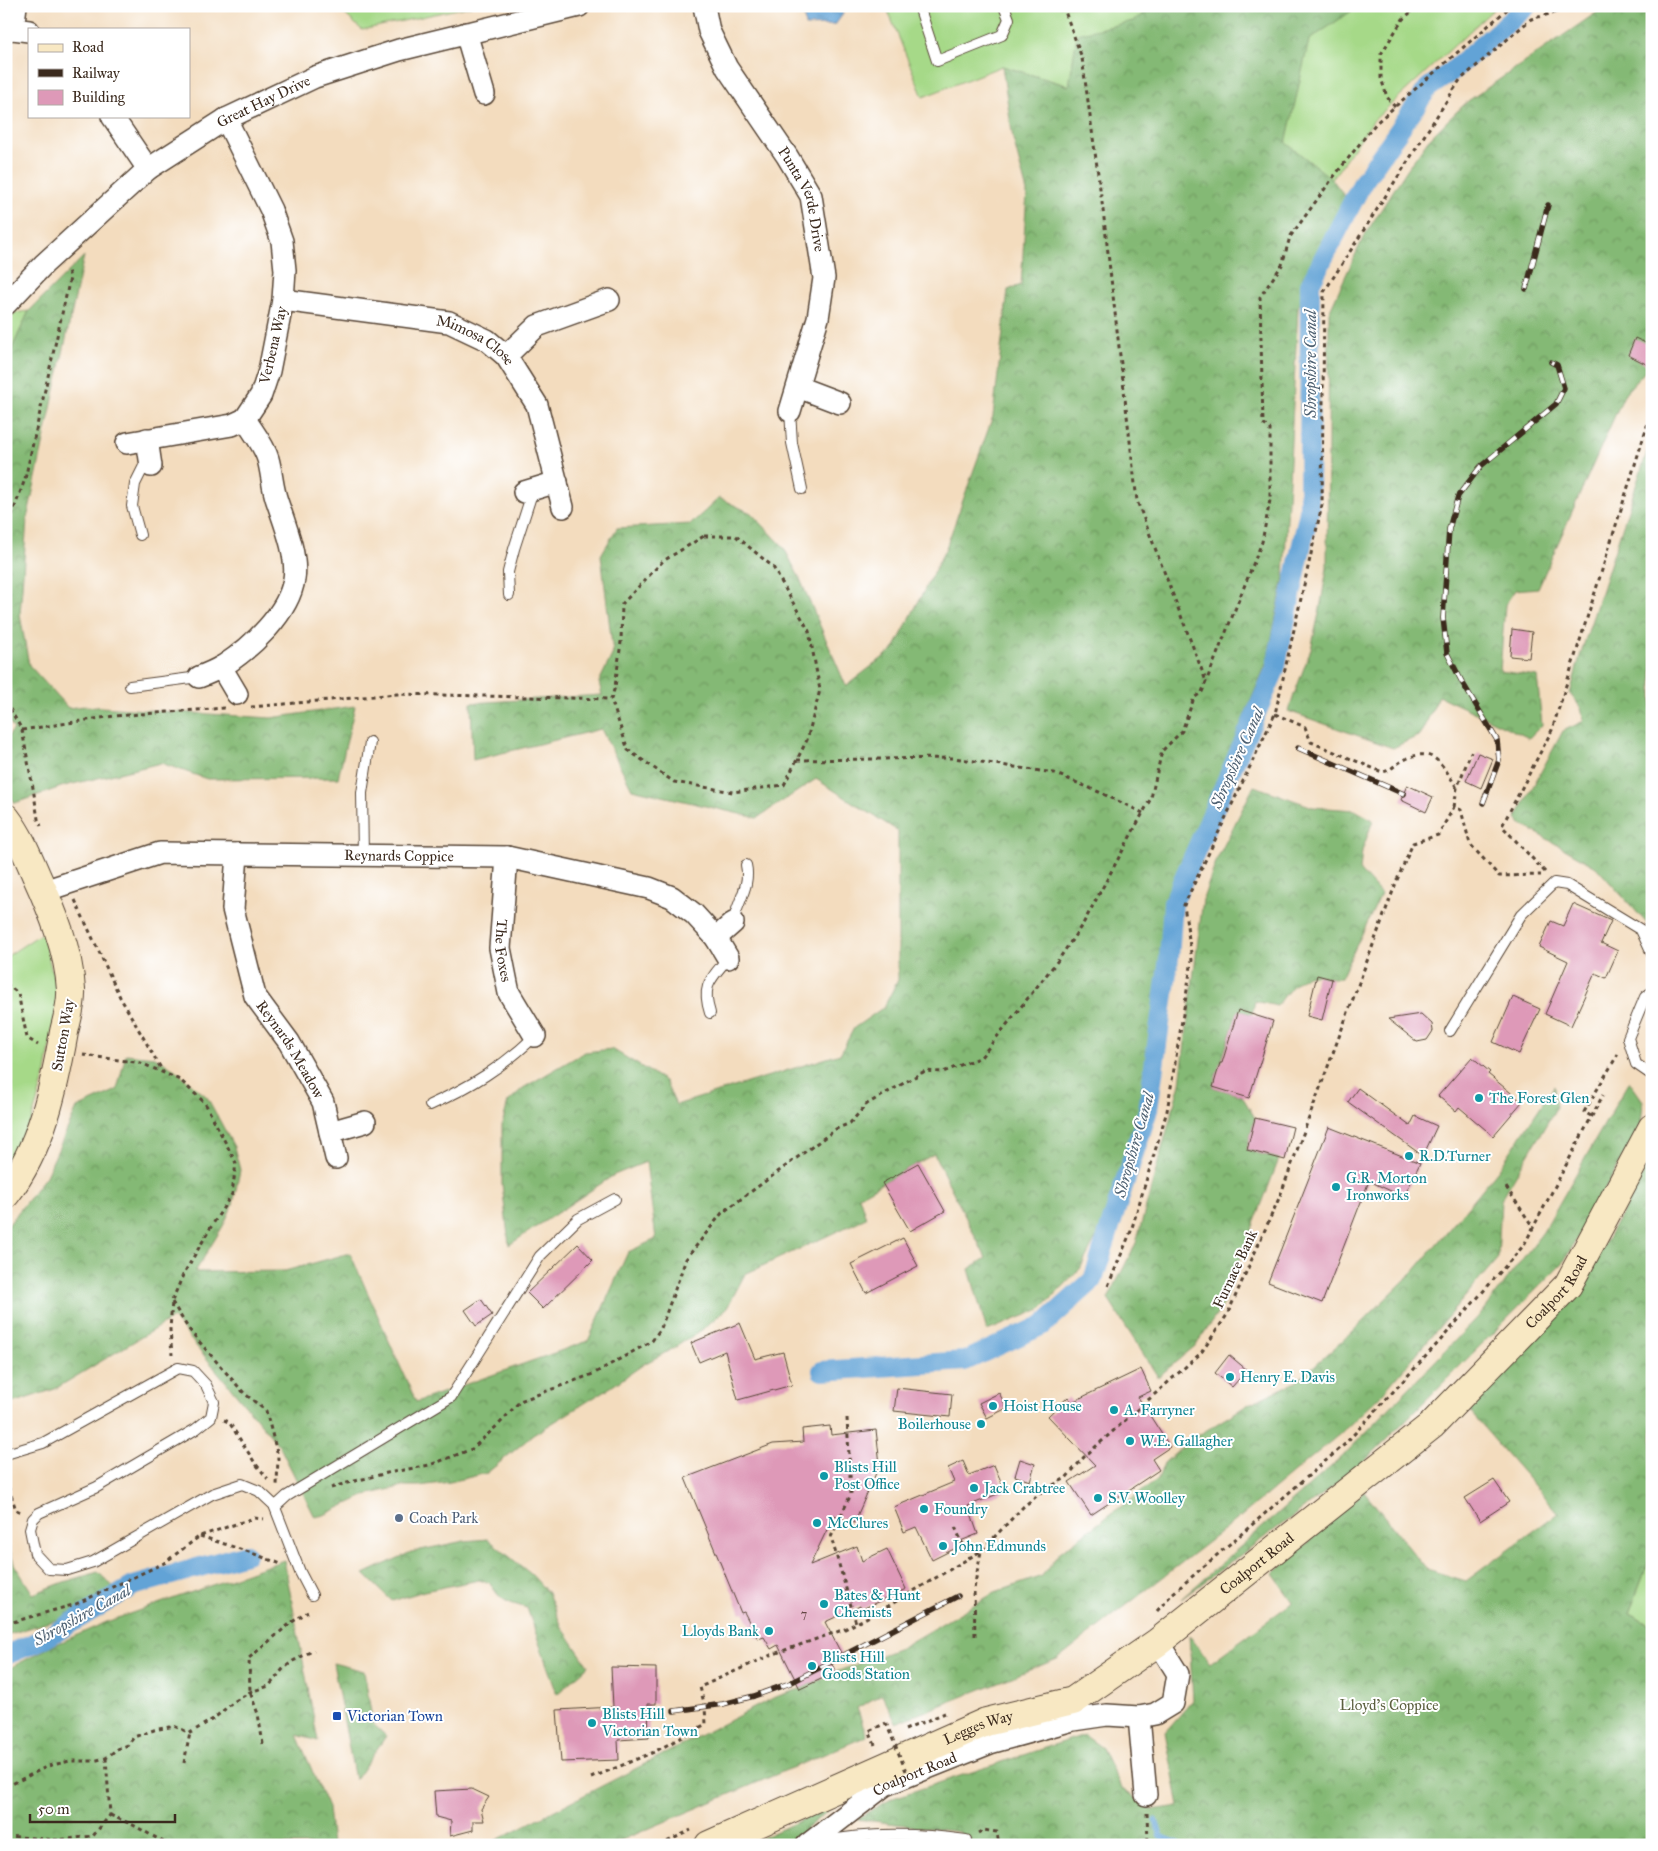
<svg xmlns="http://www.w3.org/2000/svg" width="1658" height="1851" font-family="'IM FELL Great Primer',serif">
<defs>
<pattern id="forest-crowns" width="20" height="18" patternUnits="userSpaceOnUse" patternTransform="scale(1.25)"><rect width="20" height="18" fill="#84b974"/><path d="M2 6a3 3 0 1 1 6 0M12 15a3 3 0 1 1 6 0" fill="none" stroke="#6d975f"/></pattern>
<pattern id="water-ripples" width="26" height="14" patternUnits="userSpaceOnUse" patternTransform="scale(1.25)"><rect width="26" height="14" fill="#62a3d6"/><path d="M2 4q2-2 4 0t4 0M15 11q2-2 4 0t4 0" fill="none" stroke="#5285ad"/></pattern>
</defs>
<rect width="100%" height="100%" fill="#fff"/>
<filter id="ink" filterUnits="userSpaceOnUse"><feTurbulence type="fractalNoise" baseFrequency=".02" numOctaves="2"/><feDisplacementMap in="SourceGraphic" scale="10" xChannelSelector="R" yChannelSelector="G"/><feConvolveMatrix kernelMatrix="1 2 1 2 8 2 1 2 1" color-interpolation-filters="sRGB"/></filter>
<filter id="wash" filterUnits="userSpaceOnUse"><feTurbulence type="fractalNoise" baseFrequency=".0096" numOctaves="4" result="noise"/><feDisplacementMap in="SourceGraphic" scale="20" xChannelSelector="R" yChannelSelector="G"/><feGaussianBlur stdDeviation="1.12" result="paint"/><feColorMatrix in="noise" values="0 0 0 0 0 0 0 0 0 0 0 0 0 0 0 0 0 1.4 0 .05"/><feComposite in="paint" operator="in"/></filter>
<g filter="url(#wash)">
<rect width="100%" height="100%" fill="#f3dcbe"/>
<g fill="#a6d988" stroke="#708253">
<path d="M336,6H471L362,30Z"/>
<path d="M886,6H1497L1373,121L1332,179L1286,144L1069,86L1002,66L923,97Z"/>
<path d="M29,311L6,362V321L14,313Z"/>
<path d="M42,933L58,994L46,1072L26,1138L6,1169V1088L12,1086L6,1064V957Z"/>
<path d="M1652,1553V1625L1629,1613Z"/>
</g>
<g fill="url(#forest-crowns)" stroke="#607249">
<path d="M1155,6H1359L1309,40L1286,143L1332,179L1350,203L1310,265L1298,308L1284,577L1267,662L1182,865L1163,922L1164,1006L1144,1113L1109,1213L1080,1269L1041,1309L987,1331L969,1269L986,1258L934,1154L859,1196L866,1218L745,1274L727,1308L703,1329L674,1348L644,1364L611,1387L533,1435L487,1473L450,1482L419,1486H404L366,1495L324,1515L315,1517L280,1447L173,1318L55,1389L6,1405V1228L46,1176L77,1108L117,1090L126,1054L155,1057L175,1070L207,1097L234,1147L240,1170L233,1204L223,1226L195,1272L285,1271L350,1253L416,1402L588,1341L628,1252L656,1239L646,1162L614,1175L509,1245L502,1184V1125L508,1102L523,1088L585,1052L612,1049L665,1081L676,1105L840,1054L854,1028L884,1007L898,980V831L816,779L757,818L632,789L601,729L473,760L471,703L602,695L599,682L613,653L601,555L617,528L691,524L719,498L751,513L783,546L800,579L846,686L894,649L946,548L993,416L1008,290L1021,285L1027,192L1013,139L1002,66L1069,86L1077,34L1133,21Z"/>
<path d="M1606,6H1652V364L1625,393L1538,588L1515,590L1505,605L1500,671L1537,676L1542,725L1529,738L1439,696L1420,735L1393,748L1288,711L1311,649L1320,609L1327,568L1329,312L1364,236L1406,171L1428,140L1449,119L1468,101Z"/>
<path d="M84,256L27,519L20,615L29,665L68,708L85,706L271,718L355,706L338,778L207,779L161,763L64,786L15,803L6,789V739L14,729L6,718V362L29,311Z"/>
<path d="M1652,437V929L1596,867L1521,824L1516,818L1563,731L1584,721L1581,708L1570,694L1580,656Z"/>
<path d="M1254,786L1313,807L1355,810L1373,820L1362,851L1360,871L1381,894L1341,978C1332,979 1326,976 1317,975C1298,974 1287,993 1277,1006L1255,1001L1252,1014L1238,1011L1213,1087L1242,1096L1255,1118L1247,1150L1279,1159L1222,1307L1195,1346L1158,1377L1108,1299L1136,1243L1180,1083L1203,899L1217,859Z"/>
<path d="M1629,1081L1643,1101L1641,1126L1563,1263L1358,1468L1181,1599L1342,1457L1478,1317L1543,1232Z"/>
<path d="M1554,1086L1556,1108L1501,1200L1498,1258L1383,1393L1341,1433L1233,1523L1057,1659L896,1723L882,1694L857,1708L867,1736L610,1845H487L775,1697L800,1689L836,1672L900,1648L994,1593L1042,1576L1060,1552L1158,1479L1164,1463L1189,1441L1249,1404L1296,1382L1350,1334L1415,1270L1499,1169Z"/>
<path d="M1652,1153V1553L1629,1613L1652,1625V1845H961L960,1832L857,1819L893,1798L1084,1735L1102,1748L1121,1788L1152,1810L1179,1806L1165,1732L1193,1700L1189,1635L1210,1663L1293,1602L1273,1574L1364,1491L1426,1569L1466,1581L1558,1513L1464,1405L1602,1248L1637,1187Z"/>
<path d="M6,1538L14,1564L33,1594L64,1582L98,1572L126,1599L6,1635Z"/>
<path d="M488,1539L532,1575L548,1593L562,1627L588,1666L557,1694L527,1608C507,1602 501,1602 490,1583L479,1580L424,1591L392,1601L364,1574L411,1552L464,1541Z"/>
<path d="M284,1560L318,1741L297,1735L328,1808L332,1845H6V1670L50,1647L109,1621Z"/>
<path d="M333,1663L364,1671L373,1724L386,1736L355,1780Z"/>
<path d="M835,1805L786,1845H746Z"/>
</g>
<path fill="url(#water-ripples)" stroke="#4e667a" d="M803,6H843V14L835,25L805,26Z"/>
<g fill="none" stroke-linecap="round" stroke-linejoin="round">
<path stroke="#62a3d6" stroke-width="5.5" d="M1155,1820L1160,1836L1178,1843L1179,1845"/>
<g stroke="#62a3d6" stroke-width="20">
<path d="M822,1371L965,1361L1043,1325L1093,1280L1148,1110L1169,958L1173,903L1275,670L1309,511L1310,284L1363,182L1428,88L1451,72L1527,6"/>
<path d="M6,1655L46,1638L133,1586L246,1554"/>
</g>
</g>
<g id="blocks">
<g fill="#de99b8">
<path d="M1635,338L1652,346V367L1628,355Z"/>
<path d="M1512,629L1532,632L1529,658L1510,656Z"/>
<path d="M1478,753L1493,759L1481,788L1466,781Z"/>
<path d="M1407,785L1433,797L1426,812L1401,800Z"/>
<path d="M1573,904L1611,921L1601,943L1618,951L1606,978L1595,973L1571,1026L1545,1014L1568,961L1539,947L1551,921L1563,926Z"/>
<path d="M1317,975L1332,979L1322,1020L1307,1016Z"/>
<path d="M1513,997L1540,1009L1519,1054L1493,1042Z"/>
<path d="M1238,1010L1273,1021L1249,1098L1213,1087L1220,1063H1222Z"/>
<path d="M1421,1014L1432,1024L1433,1031L1427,1040L1417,1042L1388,1019Z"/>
<path d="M1472,1057L1490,1072L1488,1074L1522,1102L1493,1136L1459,1107L1456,1111L1438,1096Z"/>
<path d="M1358,1088L1410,1126L1415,1116L1437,1126L1423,1156L1348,1102Z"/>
<path d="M1255,1118L1293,1127L1285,1160L1247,1150Z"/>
<path d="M1329,1127L1420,1163L1404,1197L1369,1181L1322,1303L1268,1282Z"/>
<path d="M918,1163L945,1211L910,1231L882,1183Z"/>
<path d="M903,1238L918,1266L866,1293L851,1264Z"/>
<path d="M578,1244L593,1260L543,1309L527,1293Z"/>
<path d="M481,1299L492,1315L476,1326L465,1310Z"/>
<path d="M740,1323L755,1359L783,1352L792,1385L738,1400L725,1351L699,1362L691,1343Z"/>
<path d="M1229,1355L1247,1370L1232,1387L1215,1373Z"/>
<path d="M1141,1369L1151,1391L1138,1397L1170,1447L1152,1459L1159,1470L1091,1515L1069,1482L1095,1465L1048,1416L1068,1397L1072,1402Z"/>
<path d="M897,1388L952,1394L950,1417L894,1411Z"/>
<path d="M999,1393L1007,1408L987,1418L979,1403Z"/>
<path d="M830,1426L831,1435L876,1430L880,1464L854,1523L834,1515L810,1565L857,1546L862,1561L887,1549L906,1589L860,1610V1606L825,1622L842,1655L830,1661L836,1672L800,1689L778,1645L771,1649L764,1637L758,1639L744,1612L741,1613L685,1478L773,1444L803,1442L802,1429Z"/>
<path d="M1020,1459L1035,1464L1030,1481L1015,1476Z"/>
<path d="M963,1461L969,1475L994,1465L1005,1491L968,1506L978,1534L958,1542L960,1546L932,1560L916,1527L904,1532L894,1507L954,1482L948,1468Z"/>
<path d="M1494,1480L1509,1502L1480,1521L1465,1498Z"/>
<path d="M611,1667L656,1668V1704H648L649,1738L618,1740L619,1760L561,1762L557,1710L613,1707Z"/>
<path d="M472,1789L489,1797L481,1809L484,1821H473V1830L450,1836L451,1821L436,1817L434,1791Z"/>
</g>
</g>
</g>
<g filter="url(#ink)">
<use href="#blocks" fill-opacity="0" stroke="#574536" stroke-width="1"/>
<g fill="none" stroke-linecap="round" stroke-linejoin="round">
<g stroke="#574536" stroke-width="12">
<g id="lane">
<path d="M919,6L937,61L1002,35L1009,19L1004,6"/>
<path d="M790,411L792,443L802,489"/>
<path d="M140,535L132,506L135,484L147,460"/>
<path d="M509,595L508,572L514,549L533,490"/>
<path d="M130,686L199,677"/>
<path d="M363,855L362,793L370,742"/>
<path d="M733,923C737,902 751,886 746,865"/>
<path d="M1652,992L1645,997L1628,1038L1636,1064L1652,1075"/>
<path d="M710,1013C701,985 711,979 728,958"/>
<path d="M1450,1031L1521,915L1554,883L1567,885L1641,930L1652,954"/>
<path d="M430,1105C470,1087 503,1067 535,1036"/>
<path d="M6,1454L43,1443L178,1368L193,1371L206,1385L214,1402L211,1417L196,1429L97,1487L39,1513L33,1519L30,1529L35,1554L49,1569L67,1570L93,1562L212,1494L242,1484L259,1491L274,1505L300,1572L312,1595"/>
<path d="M275,1507L287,1496L451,1397L540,1256L578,1219L615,1199"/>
<path d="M820,1842C869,1832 917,1833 966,1840V1845"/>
</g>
</g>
<g stroke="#574536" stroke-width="24">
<g id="street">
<path id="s1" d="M704,6L709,31L727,68L787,156L811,196L824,278L818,318L790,411"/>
<path d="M13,29L16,6"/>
<path d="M6,30L13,29L29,31"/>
<path d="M466,33L484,94"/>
<path d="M112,116L148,169"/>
<path d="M226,119L271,210L282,241L285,270L283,300L269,371L261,395L245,419"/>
<path id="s2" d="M283,300L449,322L487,340L506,356L537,405L563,507"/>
<path id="s3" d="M6,304L44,264L148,169L226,119L315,77L399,50L579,6"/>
<path d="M506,356L537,326L609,300"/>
<path d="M798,387L840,403"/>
<path d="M147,439L151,466"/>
<path d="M127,443L232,425L245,419"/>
<path d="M524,492L557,482"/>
<path d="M221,667L237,694"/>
<path d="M199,677C207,674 216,670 223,666C251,648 289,613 294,579C298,556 284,522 277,501C272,487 272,473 268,459C264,445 253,432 245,419"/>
<path id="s4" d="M237,854L233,909L255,996L289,1042L323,1102L336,1158"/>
<path id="s5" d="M507,857L500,948L509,993L535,1036"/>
<path id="s6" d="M44,891L160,853L507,857L649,888L672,897L694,914L716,938L728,958"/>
<path d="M716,938L733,923"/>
<path d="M330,1132L365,1122"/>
<path d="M1139,1717L1146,1795"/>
<path id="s7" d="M807,1845L885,1785L990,1743L1073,1720L1107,1715L1139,1717L1155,1714L1173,1703L1178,1674L1158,1642"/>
</g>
</g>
<g stroke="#574536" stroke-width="30">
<g id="secondary">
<path d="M6,818C19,835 27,854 36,875C52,910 69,951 71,990C72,1003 67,1019 64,1032C54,1088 42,1147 6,1194"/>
<path id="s8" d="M709,1845L986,1722L1073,1701L1158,1642L1432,1425L1568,1285L1652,1128"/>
</g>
</g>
<g stroke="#574536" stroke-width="3" stroke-dasharray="4 4" stroke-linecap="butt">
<path d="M1063,6L1082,58L1103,210L1137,501L1206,681"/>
<path d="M1395,107L1387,97L1381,78V54L1403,19L1418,6"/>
<path d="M6,531L25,479L70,278L68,270"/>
<path d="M704,536H736L773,567L809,631L820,690L807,740L784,785L733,792L674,782L628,750L611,699L615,687L621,642L622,604L663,561Z"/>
<path d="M6,702L22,730L33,788L38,819L41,826"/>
<path d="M251,707L397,694L611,699"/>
<path d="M1275,714L1305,727L1311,742L1382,772C1391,771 1394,765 1402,761C1433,744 1442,764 1457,788"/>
<path d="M22,730L114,716L225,708"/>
<path d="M797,760L954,758L1054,773L1099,792L1143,813"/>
<path d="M1454,807L1457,788L1471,752"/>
<path d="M1545,872L1502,826L1552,730L1652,410"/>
<path d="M75,900L120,997L163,1072"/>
<path d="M6,984L18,993L27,1038L38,1045"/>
<path d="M83,1055L141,1063L180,1080L205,1103L236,1163L232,1194L211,1227L183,1275L172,1301L170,1330L172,1355"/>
<path d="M1591,1116L1584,1112L1618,1054"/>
<path d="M1506,1187L1533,1227"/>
<path d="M1108,1286L1131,1231L1167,1111L1192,960L1184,905L1275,714L1322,505L1324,292L1460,80L1531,19L1579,6"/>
<path d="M172,1302L188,1328L202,1345L244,1393L266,1411L278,1456L277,1486"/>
<path d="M847,1418L851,1494L831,1537L856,1623"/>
<path d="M224,1420L229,1422L255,1463L268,1479"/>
<path d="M6,1480L16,1510L21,1512"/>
<path d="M331,1488L343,1484L387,1473L430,1465L472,1449L501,1422L520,1401L593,1374L652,1341L661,1328L686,1259L722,1213L836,1129L850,1123L867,1104L925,1071L943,1072L981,1057L1059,959L1084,922L1151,798L1162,751L1182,731L1194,698L1202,692L1262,542L1270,500V429L1263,424L1260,297L1282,265L1290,237L1332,179L1376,123L1511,6"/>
<path d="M955,1527L969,1558"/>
<path d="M200,1536L249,1552L281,1564"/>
<path d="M1157,1611L1172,1594L1344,1445L1438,1343L1524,1245L1603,1095"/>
<path d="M6,1624L76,1604L164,1563L200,1536L254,1518L264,1519"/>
<path d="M975,1636L974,1589L981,1551"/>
<path d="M905,1730L945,1713"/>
<path d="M263,1744L258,1714L250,1692L249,1658L292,1622L308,1612"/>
<path d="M875,1745L869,1731L886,1723"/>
<path d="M184,1763L190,1733"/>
<path d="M591,1778L654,1752L706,1724L705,1707L700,1687L771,1655L845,1629L885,1608L981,1551L1023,1507L1044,1490L1066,1478L1084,1457L1201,1353L1227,1315L1280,1196L1397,880L1413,843L1438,835L1454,807L1461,810L1470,844L1499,876L1541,875"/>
<path d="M6,1787L48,1766L70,1761H93L106,1758L117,1749L128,1745L134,1737L154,1730L174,1726L190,1733L213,1719L235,1701L250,1692L269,1686L283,1669L293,1661L314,1650"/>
<path d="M1147,1813L1148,1845"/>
<path d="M110,1815L133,1825L169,1845"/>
<path d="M978,1833L983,1830L997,1832L999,1845"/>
<path d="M6,1836L58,1840L93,1836L110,1815L106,1758"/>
<path d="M660,1845L691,1830"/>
</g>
<use href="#lane" stroke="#fff" stroke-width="10"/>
<use href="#street" stroke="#fff" stroke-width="21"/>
<use href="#secondary" stroke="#f8e8c3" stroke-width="28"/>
<g stroke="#3b2a1e" stroke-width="5.5">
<g id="rail">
<path d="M1526,289L1548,205"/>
<path d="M1298,748L1404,794"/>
<path d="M1483,803L1499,760L1497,740L1462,682L1447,653L1443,618L1449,529L1458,496L1481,466L1556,404L1564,388L1557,365L1551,362"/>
<path d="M674,1711L723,1704L754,1696L790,1683L958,1596"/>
</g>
</g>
<use href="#rail" stroke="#fff" stroke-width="4" stroke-dasharray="11" stroke-linecap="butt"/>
<path stroke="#574536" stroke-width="3" stroke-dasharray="4 4" stroke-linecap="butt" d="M886,1723L906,1771"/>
</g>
</g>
<g fill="#0f9aa8" stroke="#fff" stroke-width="2">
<circle cx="1479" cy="1098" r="5"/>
<circle cx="1409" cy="1156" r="5"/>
<circle cx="1336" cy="1187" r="5"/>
<circle cx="1230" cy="1377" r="5"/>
<circle cx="993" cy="1406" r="5"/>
<circle cx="1114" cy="1410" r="5"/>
<circle cx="981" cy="1424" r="5"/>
<circle cx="1130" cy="1441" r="5"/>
<circle cx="824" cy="1476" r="5"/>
<circle cx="974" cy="1488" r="5"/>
<circle cx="1098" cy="1498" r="5"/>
<circle cx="924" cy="1509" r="5"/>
<circle cx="817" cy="1523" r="5"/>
<circle cx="943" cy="1546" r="5"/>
<circle cx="824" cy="1604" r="5"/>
<circle cx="769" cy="1631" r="5"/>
<circle cx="812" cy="1666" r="5"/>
<circle cx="592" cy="1723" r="5"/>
</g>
<circle fill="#5c6f8a" stroke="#fff" stroke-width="2" cx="399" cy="1518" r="5"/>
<rect fill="#1a4fb4" stroke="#fff" stroke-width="2" x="332" y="1711" width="10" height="10" rx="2.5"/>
<g text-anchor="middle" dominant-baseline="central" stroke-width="4" stroke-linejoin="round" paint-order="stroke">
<g font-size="12" fill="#644644">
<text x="804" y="1614">7</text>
</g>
<g font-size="15" fill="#3b2a1e" stroke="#fff">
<text stroke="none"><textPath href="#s3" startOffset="330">Great Hay Drive</textPath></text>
<text stroke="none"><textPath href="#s1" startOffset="220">Punta Verde Drive</textPath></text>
<text transform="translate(273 345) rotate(-77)">Verbena Way</text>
<text stroke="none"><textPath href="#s2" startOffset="199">Mimosa Close</textPath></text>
<text stroke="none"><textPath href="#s6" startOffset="361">Reynards Coppice</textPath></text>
<text stroke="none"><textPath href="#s5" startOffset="94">The Foxes</textPath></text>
<text transform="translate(63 1035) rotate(-80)">Sutton Way</text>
<text stroke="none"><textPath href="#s4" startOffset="209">Reynards Meadow</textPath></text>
<text transform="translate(1235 1269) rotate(-65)">Furnace Bank</text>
<text stroke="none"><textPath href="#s8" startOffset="1028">Coalport Road</textPath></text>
<text stroke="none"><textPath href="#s8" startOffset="622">Coalport Road</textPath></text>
<text stroke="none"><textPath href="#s8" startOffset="294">Legges Way</textPath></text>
<text stroke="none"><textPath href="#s7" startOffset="130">Coalport Road</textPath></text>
</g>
<g font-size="15" fill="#0d838f" stroke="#fff" text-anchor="start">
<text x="1489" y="1098">The Forest Glen</text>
<text x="1419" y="1156">R.D.Turner</text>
<text x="1346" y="1178">G.R. Morton<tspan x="1346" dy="17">Ironworks</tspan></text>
<text x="1240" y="1377">Henry E. Davis</text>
<text x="1003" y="1406">Hoist House</text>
<text x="1124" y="1410">A. Farryner</text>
<text x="971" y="1424" text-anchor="end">Boilerhouse</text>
<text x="1140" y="1441">W.E. Gallagher</text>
<text x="834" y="1467">Blists Hill<tspan x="834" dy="17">Post Office</tspan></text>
<text x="984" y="1488">Jack Crabtree</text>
<text x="1108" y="1498">S.V. Woolley</text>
<text x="934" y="1509">Foundry</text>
<text x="827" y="1523">McClures</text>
<text x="953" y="1546">John Edmunds</text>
<text x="834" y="1595">Bates &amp; Hunt<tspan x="834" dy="17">Chemists</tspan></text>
<text x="759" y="1631" text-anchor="end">Lloyds Bank</text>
<text x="822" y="1657">Blists Hill<tspan x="822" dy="17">Goods Station</tspan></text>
<text x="602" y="1714">Blists Hill<tspan x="602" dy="17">Victorian Town</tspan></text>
</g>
<g font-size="15" fill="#4e5e75" stroke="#fff" text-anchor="start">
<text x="409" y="1518">Coach Park</text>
</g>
<g font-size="15" fill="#5b5f3e" stroke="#fff">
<text x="1389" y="1705">Lloyd's Coppice</text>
</g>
<g font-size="15" fill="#164399" stroke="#fff" text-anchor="start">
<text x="347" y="1716">Victorian Town</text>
</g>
<g font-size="16" font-style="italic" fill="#4d6071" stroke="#fff">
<text transform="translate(1310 364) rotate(-90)">Shropshire Canal</text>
<text transform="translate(1237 758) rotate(-66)">Shropshire Canal</text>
<text transform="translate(1134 1145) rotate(-74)">Shropshire Canal</text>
<text transform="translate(82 1615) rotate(-29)">Shropshire Canal</text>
</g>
</g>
<rect width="1658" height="1851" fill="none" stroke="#fff" stroke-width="25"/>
<rect x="28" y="28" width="162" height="90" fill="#ffffff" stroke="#b1aaa5"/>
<rect x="38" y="44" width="25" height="8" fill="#f8e8c3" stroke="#b1aaa5"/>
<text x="72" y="52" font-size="15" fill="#3b2a1e">Road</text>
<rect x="38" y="69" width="25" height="8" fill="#3b2a1e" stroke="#b1aaa5"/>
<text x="72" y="78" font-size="15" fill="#3b2a1e">Railway</text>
<rect x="38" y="90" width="25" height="15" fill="#de99b8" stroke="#b1aaa5"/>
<text x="72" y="102" font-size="15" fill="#3b2a1e">Building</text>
<path d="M30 1814v8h145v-8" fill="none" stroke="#3b2a1e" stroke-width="2.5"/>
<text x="38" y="1814" font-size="15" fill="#3b2a1e" stroke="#ffffff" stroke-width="4" paint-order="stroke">50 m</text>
</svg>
